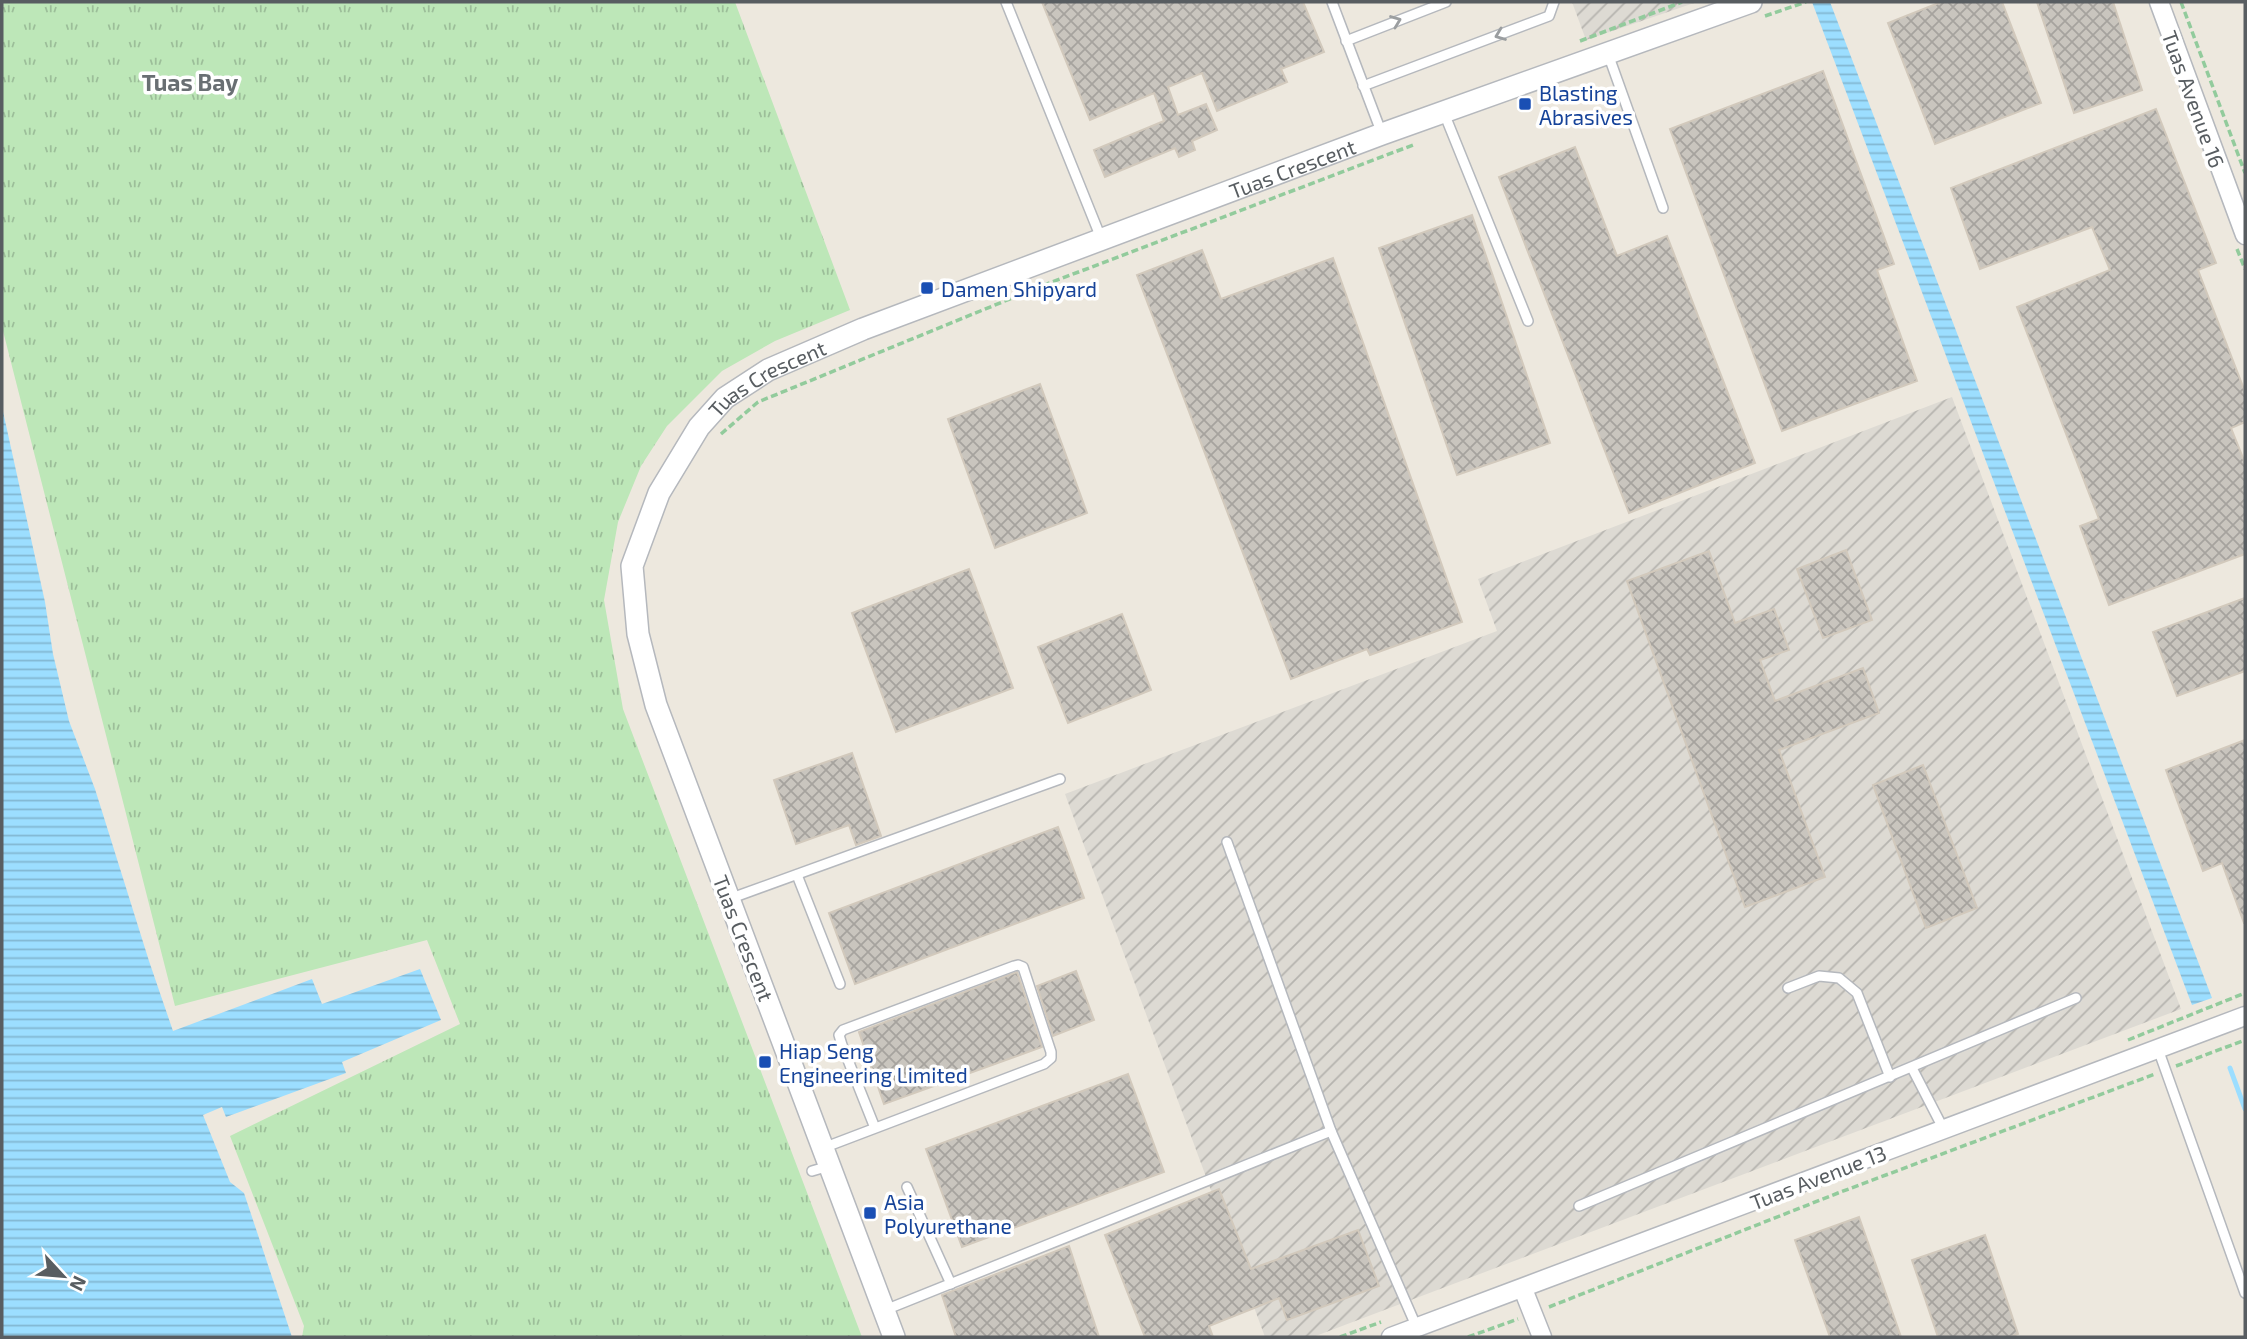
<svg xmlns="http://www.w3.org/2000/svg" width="2247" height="1339" font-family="'Exo 2',sans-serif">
<defs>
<pattern id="industrial-furrows" width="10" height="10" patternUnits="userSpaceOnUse" patternTransform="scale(1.75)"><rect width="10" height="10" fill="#dddad3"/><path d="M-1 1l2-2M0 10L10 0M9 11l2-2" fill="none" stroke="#b6b4af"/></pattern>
<pattern id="grass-tufts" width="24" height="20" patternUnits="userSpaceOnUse" patternTransform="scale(1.75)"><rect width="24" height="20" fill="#bde7b8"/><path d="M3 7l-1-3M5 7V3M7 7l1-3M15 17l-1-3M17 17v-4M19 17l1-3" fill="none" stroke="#9cbe99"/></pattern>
<pattern id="water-rules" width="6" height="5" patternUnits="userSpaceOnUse" patternTransform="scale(1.75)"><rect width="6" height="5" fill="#9cdeff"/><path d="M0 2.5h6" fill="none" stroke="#82b7d2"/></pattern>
<pattern id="building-cross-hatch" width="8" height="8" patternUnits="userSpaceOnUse" patternTransform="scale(1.75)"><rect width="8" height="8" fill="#c9c5be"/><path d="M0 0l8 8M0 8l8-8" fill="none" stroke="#a6a39e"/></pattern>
</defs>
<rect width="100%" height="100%" fill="#ede8de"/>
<g fill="url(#industrial-furrows)">
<path d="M1572,2H1697L1586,40Z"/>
<path d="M1952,397L2181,1009L1313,1337H1265L1065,794L1497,631L1478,579Z"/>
</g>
<path fill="url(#grass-tufts)" d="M2,2H735L850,310L775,341L722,371L667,426L641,466L618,522L604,600L623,709L862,1337H302L304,1326L230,1136L460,1024L427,940L175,1006L2,327Z"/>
<g fill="url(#water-rules)">
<path d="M1812,2H1830L2212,998L2192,1005Z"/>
<path d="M2,407L45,602L53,654L69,721L95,789L149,961L173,1031L312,979L322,1004L420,969L441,1020L342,1062L346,1073L226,1117L222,1107L203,1115L230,1182L244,1193L292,1337H2Z"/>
</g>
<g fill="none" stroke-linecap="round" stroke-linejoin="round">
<path stroke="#9cdeff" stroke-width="5" d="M2230,1068L2245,1109"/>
</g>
<g fill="url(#building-cross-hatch)" stroke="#d2c9bc" stroke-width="2">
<path d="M1042,2H1303L1324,52L1281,69L1287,82L1217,111L1202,73L1168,87L1178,115L1206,104L1217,130L1192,141L1195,150L1179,157L1175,148L1105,177L1094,150L1164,121L1154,93L1090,120Z"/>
<path d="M1941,2H2002L2041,103L1935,144L1888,23Z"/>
<path d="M2037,2H2113L2142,90L2074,113Z"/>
<path d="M1823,71L1894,264L1877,270L1917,381L1782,431L1670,129Z"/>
<path d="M2156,109L2216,263L2198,270L2245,392V422L2231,428L2245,463V554L2109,605L2080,526L2099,519L2017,307L2110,270L2092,227L1980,269L1951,188Z"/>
<path d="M1575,147L1617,256L1667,236L1755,463L1629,513L1499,177Z"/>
<path d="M1472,215L1550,443L1457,475L1379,248Z"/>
<path d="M1202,250L1221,299L1333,258L1462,622L1370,655L1367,649L1291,679L1137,275Z"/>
<path d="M1040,384L1087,513L995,548L948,419Z"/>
<path d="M1846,550L1872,620L1823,638L1797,569Z"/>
<path d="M1709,551L1735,623L1774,609L1789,650L1760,660L1775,701L1863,668L1879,713L1779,750L1825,877L1745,907L1627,581Z"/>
<path d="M969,569L1013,688L896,732L852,613Z"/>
<path d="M2245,598V671L2177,696L2153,632Z"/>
<path d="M1122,614L1151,690L1068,723L1038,647Z"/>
<path d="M2245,740V923H2244L2222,863L2203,871L2166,770Z"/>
<path d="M852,753L881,836L856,845L849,825L796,844L774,780Z"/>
<path d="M1923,765L1977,908L1926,928L1873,785Z"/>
<path d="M1058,827L1084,898L855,984L829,913Z"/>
<path d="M1076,971L1094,1020L1053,1036L1037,986Z"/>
<path d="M1017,972L1042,1047L884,1104L859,1032Z"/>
<path d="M1128,1074L1164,1172L962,1247L926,1149Z"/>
<path d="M1219,1189L1251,1269L1358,1230L1379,1286L1287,1320L1279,1298L1209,1326L1213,1337H1145L1105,1235Z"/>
<path d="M1859,1217L1901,1337H1830L1795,1240Z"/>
<path d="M1985,1235L2018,1334L2010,1337H1938L1912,1260Z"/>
<path d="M1069,1246L1099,1337H956L942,1295Z"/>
</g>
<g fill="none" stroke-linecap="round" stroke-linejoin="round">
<g stroke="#b5b8bd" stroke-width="12">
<g id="service">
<path d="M1006,2L1101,238"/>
<path d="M1332,2L1382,134"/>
<path d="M1346,41L1446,2"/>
<path d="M1608,54L1663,208"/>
<path d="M1363,86L1549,16L1554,2"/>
<path d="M1444,113L1528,321"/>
<path d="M1227,842L1331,1131L1417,1328"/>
<path d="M797,875L840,984"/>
<path d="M729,899L1060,779"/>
<path d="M1788,988L1819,976L1839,978L1857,993L1890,1077"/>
<path d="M2158,1049L2245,1293"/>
<path d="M1912,1068L1944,1130"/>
<path d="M823,1148L1044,1064L1051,1058V1052L1023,967L1018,965L1014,966L843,1030L839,1035L842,1045L875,1128"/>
<path d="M812,1171L829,1166"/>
<path d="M907,1187L951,1284"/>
<path d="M1579,1206L2076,998"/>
<path d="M885,1310L1331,1131"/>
</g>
</g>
<g stroke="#b5b8bd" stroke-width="21">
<g id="minor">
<path d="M2159,2L2245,235"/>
<path d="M1523,1289L1542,1337"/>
<path d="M1391,1337L2245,1016"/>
</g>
</g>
<g stroke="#b5b8bd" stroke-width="24">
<g id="tertiary">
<path id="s1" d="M894,1337L656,705L638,634L632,566L659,493L699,427L725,398L768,370L863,329L1382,134L1751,2"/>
</g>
</g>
<g stroke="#92cb9c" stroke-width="3.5" stroke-dasharray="7 3.5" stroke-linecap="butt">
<path d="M2181,2L2245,173"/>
<path d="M1765,16L1806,2"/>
<path d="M1580,41L1682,2"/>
<path d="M2237,249L2245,269"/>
<path d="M721,434L758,402L1039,287L1413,145"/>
<path d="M2128,1040L2245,993"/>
<path d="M2176,1066L2245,1040"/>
<path d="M1549,1307L1838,1193L2155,1074"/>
<path d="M1340,1337L1381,1322"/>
<path d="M1468,1337L1518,1319"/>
</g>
<use href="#service" stroke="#fff" stroke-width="9"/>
<use href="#minor" stroke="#fff" stroke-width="18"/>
<use href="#tertiary" stroke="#fff" stroke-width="21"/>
</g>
<defs><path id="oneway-chevron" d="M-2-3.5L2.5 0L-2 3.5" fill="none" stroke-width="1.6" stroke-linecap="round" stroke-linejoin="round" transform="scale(1.75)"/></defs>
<g stroke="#9b9ea0">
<use href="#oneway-chevron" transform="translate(1396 21) rotate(-21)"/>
<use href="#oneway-chevron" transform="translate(1500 35) rotate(159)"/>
</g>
<g fill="#1a4fb4" stroke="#fff" stroke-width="2.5">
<rect x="1518" y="97" width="14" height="14" rx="3.5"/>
<rect x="920" y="281" width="14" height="14" rx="3.5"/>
<rect x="758" y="1055" width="14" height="14" rx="3.5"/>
<rect x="863" y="1206" width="14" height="14" rx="3.5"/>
</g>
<g text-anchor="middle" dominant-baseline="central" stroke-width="7" stroke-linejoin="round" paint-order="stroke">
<g font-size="21" fill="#164399" stroke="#fff" text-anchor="start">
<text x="1539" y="92">Blasting<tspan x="1539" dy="24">Abrasives</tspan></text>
<text x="941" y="288">Damen Shipyard</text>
<text x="779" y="1050">Hiap Seng<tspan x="779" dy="24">Engineering Limited</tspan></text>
<text x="884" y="1201">Asia<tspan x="884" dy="24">Polyurethane</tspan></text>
</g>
<g font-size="21" fill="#585d61" stroke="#fff">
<text transform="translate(2194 99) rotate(70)">Tuas Avenue 16</text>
<text stroke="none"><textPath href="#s1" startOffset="1624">Tuas Crescent</textPath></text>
<text stroke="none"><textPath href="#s1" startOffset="1057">Tuas Crescent</textPath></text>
<text transform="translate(744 938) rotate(69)">Tuas Crescent</text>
<text transform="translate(1818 1177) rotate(-21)">Tuas Avenue 13</text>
</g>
<g font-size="23" font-weight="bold" fill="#696f73" stroke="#fff">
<text x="190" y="82">Tuas Bay</text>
</g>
</g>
<rect width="2247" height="1339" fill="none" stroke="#585d61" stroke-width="7"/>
<g transform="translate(63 1276) rotate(116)" stroke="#ffffff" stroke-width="5" paint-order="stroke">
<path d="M0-5L12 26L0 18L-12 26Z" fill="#585d61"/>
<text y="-10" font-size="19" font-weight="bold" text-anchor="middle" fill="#585d61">N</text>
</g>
</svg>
